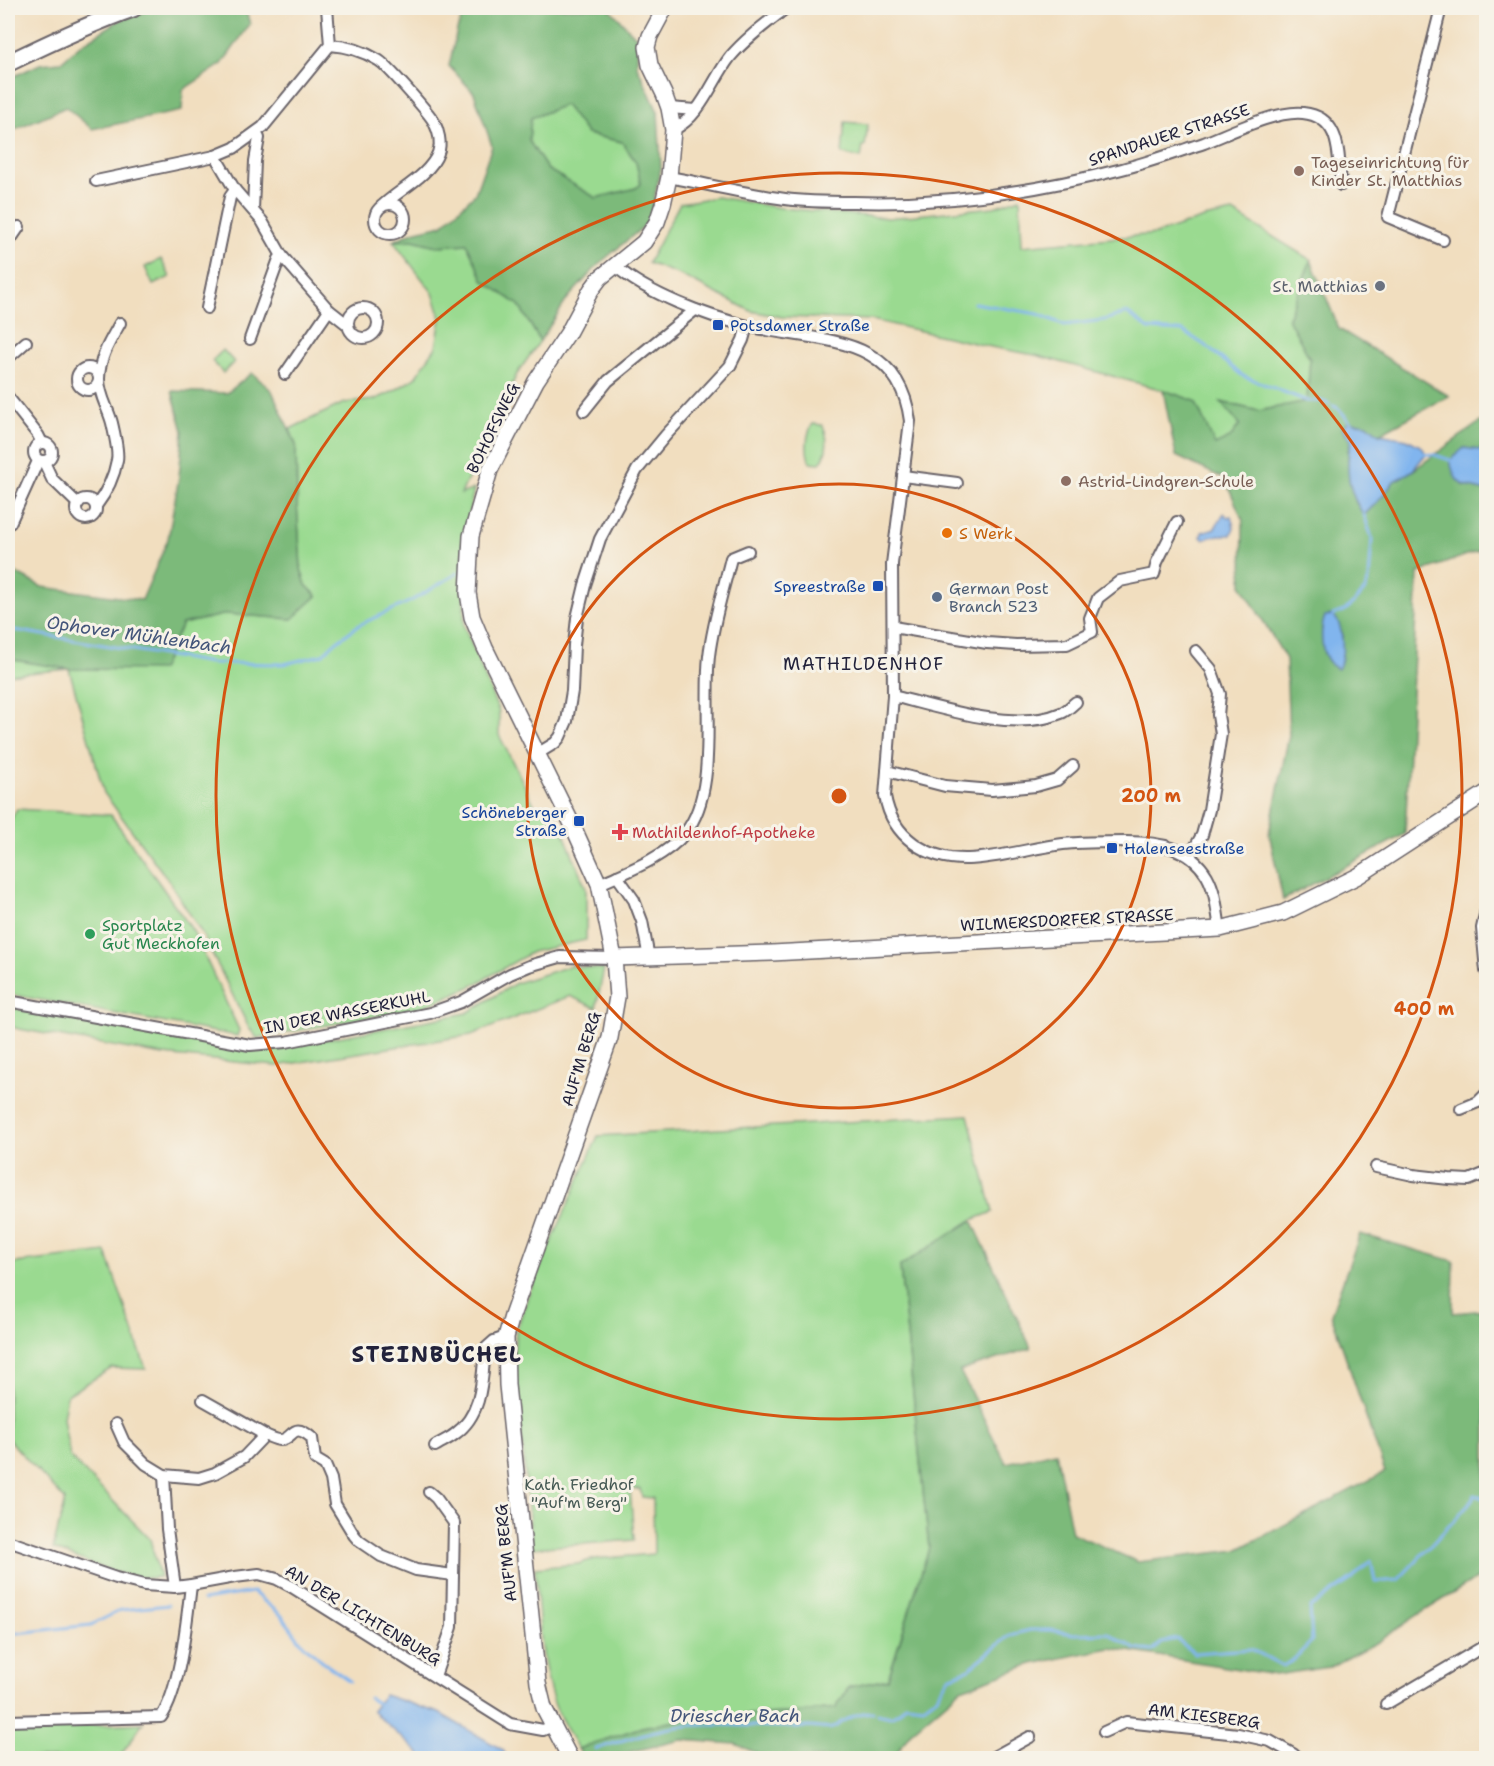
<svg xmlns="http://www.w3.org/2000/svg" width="1494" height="1766" font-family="'Shantell Sans',sans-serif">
<rect width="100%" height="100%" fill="#f7f3e8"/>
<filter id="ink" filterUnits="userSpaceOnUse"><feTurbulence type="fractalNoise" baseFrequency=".0167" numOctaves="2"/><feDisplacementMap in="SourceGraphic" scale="12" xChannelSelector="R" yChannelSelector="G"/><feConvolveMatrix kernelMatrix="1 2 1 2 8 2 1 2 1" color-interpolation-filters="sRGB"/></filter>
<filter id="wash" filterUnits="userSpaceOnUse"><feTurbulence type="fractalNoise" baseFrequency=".008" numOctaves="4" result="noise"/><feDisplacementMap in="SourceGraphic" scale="24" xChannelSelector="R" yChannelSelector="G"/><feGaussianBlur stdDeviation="1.35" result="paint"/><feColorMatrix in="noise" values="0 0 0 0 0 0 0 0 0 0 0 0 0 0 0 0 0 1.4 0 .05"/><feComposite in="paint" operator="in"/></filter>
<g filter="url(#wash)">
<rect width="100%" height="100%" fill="#f1debf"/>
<g fill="#9ada90" stroke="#5e7e66" stroke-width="1.5">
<path d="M565,104L587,134L622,142L636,162L641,185L636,188L596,198L547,169L529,141L531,118Z"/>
<path d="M845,122L868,124L865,146H863L861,158L842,154Z"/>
<path d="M717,197L782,208L888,218L994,207L1020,198L1022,246L1156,234L1204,218L1233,212L1311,260L1288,318L1310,359L1307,401L1259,411L1221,402L1240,424L1230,438L1215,446L1195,401L1163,390L1035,355L996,348L872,320L782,317L751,311L680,275L648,263L680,203Z"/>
<path d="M413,240L437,246L467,244L484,281L519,305L540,341L517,374L461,494L474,489L464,539V626L499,712V735L536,808L556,814L586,888V940L532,952L472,986L421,1008L257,1038L249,1028L203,935L171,884L104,793L69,669L8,675V659L69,669L182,624L227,614L291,619L317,596L306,585L301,569L297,504L296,445L290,429L344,403L374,400L392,392L415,378L436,347L441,318L433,293L393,241Z"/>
<path d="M161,259L170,277L153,285L145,267Z"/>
<path d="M223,350L234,362L223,373L212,361Z"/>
<path d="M813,424L822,425C829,435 828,454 820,463L810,462C805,452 806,433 813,424Z"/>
<path d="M17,809L111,815L193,931L239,1030L237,1036L8,994V824Z"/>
<path d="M570,966L604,969L596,1008L570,996L471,1035L276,1066L163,1055L19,1029L8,1026V1007L249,1051L279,1048L467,1013L516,983Z"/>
<path d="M968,1115L993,1212L972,1220L900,1267L929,1548L888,1679L849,1687L836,1708L792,1713L705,1716L642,1727L578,1749C570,1734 560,1719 554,1703C540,1660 539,1613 535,1568L578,1564L594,1559L654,1554L653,1498L642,1497L640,1489H630L634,1540L532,1548L514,1354L516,1331L530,1291L598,1136Z"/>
<path d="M106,1252L146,1369L112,1368L67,1395L63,1418L70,1457L150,1539L160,1577C129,1582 83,1560 53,1549L65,1500L8,1439V1264Z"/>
<path d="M143,1723L119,1758H8V1729Z"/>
</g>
<g fill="#7bba7a" stroke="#4e6e5a" stroke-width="1.5" fill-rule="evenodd">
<path d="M156,8H245L250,24L222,64L183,90L182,111L92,129L66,107L8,132V79L40,64L61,62L80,45L120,20Z"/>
<path d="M465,8H609L638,39L637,66L658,112L661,168L649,222L600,263L568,298L540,341L519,305L484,281L467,244L437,246L413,240L393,241L413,232L442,225L475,194L492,146L474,93L449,66L457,30ZM565,105L587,134L622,142L636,162L641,184L636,188L596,198L547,169L529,141L531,118Z"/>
<path d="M1311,260L1339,329L1449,396L1379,434L1367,424L1348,422L1351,440L1348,451L1349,479L1356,503L1365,514L1383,496L1394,481L1412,471L1480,422L1486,423V451L1464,448L1462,485L1486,491V548L1418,573L1405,834L1283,900L1269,833L1289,735L1286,659L1242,586L1243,521L1225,479L1176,456L1163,390L1195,401L1215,445L1230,438L1240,424L1220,402L1259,411L1307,401L1310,359L1288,318ZM1322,628L1342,632V657L1330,664L1324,653Z"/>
<path d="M252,373L272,391L296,445L297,504L301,569L306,585L317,596L292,619L227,614L182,624L161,670L69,669L8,659V569L42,587L142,600L168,539L179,477L183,431L172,391L227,393Z"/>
<path d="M972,1220L1031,1348L960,1371L1006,1463L1056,1452L1072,1533L1138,1562L1237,1550L1385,1472L1331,1314L1360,1234L1454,1261L1453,1313L1486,1310V1573L1418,1615L1378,1642L1330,1667L1275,1675L1110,1648L1032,1664L961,1689L912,1731L893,1758H769L735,1744L681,1740L604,1758H584L578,1749L642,1727L705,1716L792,1713L836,1708L849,1687L888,1679L929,1548L900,1266Z"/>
</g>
<g fill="#81b5ee" stroke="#526c94" stroke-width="1.5">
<path d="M1348,422L1367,424L1379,434L1407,439L1422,447L1426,454L1412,471L1394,481L1383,496L1364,515C1348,493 1345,466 1351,440L1342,428Z"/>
<path d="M1464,448L1486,451V491C1462,485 1455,487 1450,460Z"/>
<path d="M1224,513L1227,517L1231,516L1234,527L1231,535H1219L1203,539L1201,537L1202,532L1215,528Z"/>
<path d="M1333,615C1344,624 1345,658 1338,669C1337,669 1330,664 1330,663C1320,652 1320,629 1325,616Z"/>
<path d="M384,1695L439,1713L503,1750L507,1758H423L418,1752L372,1711Z"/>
</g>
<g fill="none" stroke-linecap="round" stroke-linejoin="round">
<g stroke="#81b5ee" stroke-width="3">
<path d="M974,303L1038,314L1065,325L1104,320L1127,313L1149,329L1183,331L1206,346L1243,376L1307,401H1321L1329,404"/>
<path d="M1333,406L1338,408L1351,423"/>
<path d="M1422,453L1435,455L1453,461"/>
<path d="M1333,615L1344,611L1354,603L1365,590L1369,579L1372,538L1364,515"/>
<path d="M8,629L211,663L284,664L322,655L336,642L359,625L411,601L458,573"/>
<path d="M203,1600L253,1592L281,1615L302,1643L327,1665L350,1681"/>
<path d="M8,1634L91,1625L121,1610L168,1605"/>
<path d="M369,1698L380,1705"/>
<path d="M878,1714L891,1717L899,1712L906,1704L924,1706L937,1696L949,1677L969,1669L1010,1635L1030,1630H1050L1074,1634L1108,1633L1135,1649L1153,1651L1162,1642L1177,1639L1194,1653L1251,1649L1283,1666L1293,1660L1312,1641L1310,1608L1353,1578L1371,1560L1375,1582L1398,1580L1464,1510L1475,1495L1486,1499"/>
<path d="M596,1749C631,1738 665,1725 703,1725C738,1724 773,1728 809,1727C816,1727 825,1730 832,1728C837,1727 839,1723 843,1721C854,1716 860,1712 873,1712"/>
</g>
</g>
</g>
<g filter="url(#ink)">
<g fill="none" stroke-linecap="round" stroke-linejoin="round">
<g stroke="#6a6469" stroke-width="14">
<g id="street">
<path d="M1441,8L1388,217L1443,240"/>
<path d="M330,45C347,46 363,51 378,60C386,64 429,113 434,122C438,130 442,143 438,153C430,175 399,190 382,206"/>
<path d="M669,108L696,110"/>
<path d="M673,130C702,115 711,82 730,57C746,38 767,23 786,8"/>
<path d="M215,156L235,190L262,221L282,256L329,310L348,325"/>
<path d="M669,177C707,184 746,194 785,199C807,202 830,202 853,202C944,205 1034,192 1122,169C1150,162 1177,152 1204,143C1230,133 1276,110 1303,113C1342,117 1338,155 1341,185"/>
<path d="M96,181L215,156L234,148L263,127L330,45L327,8"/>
<circle cx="390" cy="219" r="15"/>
<path d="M253,210L255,161L259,138L256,133"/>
<path d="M8,243L19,227"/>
<path d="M615,266C648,294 706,316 748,326C816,343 899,331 910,421L892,564L893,696L885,796C892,837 927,860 968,859C1000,858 1031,848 1063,844C1084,842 1106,842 1127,842C1158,842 1190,847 1207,876C1216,892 1217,912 1220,929"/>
<circle cx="363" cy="323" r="15"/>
<path d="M207,308L230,197L235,190"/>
<path d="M250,339L279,259L282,256"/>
<path d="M8,358L26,342"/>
<circle cx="88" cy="379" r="11"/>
<path d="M285,374L329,310"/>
<path d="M8,397L38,435L42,443"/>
<path d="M584,411L608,381L695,310"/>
<circle cx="43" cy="452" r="9"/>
<path d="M44,462L52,479L78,504"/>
<path d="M903,476L957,483"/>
<circle cx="86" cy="509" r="10"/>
<path d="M96,506C106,493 114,477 117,460C119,452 114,432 112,423C108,408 99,395 99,379C99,358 110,341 120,323"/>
<path d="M10,523L38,461"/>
<path d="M893,627L987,643L1016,645L1067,644L1092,632L1090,618L1098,598L1120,581L1154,574L1157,562L1177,522"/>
<path d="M893,696C940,708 1015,733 1061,713C1067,711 1071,706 1076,702"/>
<path d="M537,754L555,743L560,737L567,721L572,691L574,645L577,618L585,585L600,539L637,470L666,435L730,366L743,340L747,326"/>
<path d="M887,771L945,786L992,790L1036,786L1057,780L1073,766"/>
<path d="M1190,856L1202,835L1209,810L1221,734L1218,715L1220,694L1211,669L1196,651"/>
<path d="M617,876L634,900L642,921L649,958"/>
<path d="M599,884C626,872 666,857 685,833C719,791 703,708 709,656C713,622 723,591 731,558L748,551"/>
<path d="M1486,910L1482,928L1486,971"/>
<path d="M8,1001L250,1045L286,1042L430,1013L461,1002L510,974L529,966L560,957L614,958"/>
<path d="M1461,1109L1478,1102L1486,1094"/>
<path d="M1376,1167L1413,1175L1449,1179L1469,1180L1486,1173"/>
<path d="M203,1400L265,1435"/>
<path d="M116,1424L124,1442L146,1464L164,1475L187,1477L199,1478L215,1473L244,1457L265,1435C270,1437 276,1440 280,1440C294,1440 291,1420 312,1438L315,1459L325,1465L331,1479L335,1504L354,1535L359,1541L381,1556L416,1570L453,1575L452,1627L435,1676"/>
<path d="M435,1446C441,1442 449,1439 455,1434C483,1414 482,1379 485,1349L494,1341L506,1337"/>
<path d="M164,1475L167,1529L175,1587"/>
<path d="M429,1492L436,1498L454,1523L453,1575"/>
<path d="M8,1541L116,1578L144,1585L175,1587L191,1585L235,1577L259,1574L277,1579L292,1587L510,1724L543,1730L553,1726"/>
<path d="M1386,1704L1486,1645"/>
<path d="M8,1721L161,1717C180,1691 187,1619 191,1585"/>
<path d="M1104,1732L1126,1722L1238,1734L1270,1741L1293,1754L1297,1758"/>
<path d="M992,1758L1030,1737"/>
</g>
</g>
<g stroke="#6a6469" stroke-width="18">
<g id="secondary">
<path d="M614,958L772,953L1220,929L1283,913L1358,876L1486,793"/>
<path d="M570,1758L544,1708L538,1683L507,1385L506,1337L512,1316L610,1038L617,997L614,958L599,884L572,824L485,648L472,617L468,593L471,536L490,470L536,381L568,333L591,290L600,278L644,242L657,222L663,204L669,177L673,130L669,108L664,94L650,65L647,47L650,36L665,8"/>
</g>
</g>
<g stroke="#6a6469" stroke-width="20">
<path id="primary" d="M8,63C49,43 91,23 134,8"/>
</g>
<use href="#street" stroke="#fff" stroke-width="10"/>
<use href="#secondary" stroke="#fff" stroke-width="15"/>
<use href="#primary" stroke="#fff" stroke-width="16"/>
</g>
</g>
<g fill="none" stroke="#d45411" stroke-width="3">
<circle cx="839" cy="796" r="312"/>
<circle cx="839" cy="796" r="623"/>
</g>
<g fill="#8d6e63" stroke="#f7f3e8" stroke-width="2">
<circle cx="1299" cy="171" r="6"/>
<circle cx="1066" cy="481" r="6"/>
</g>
<circle fill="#6b7280" stroke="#f7f3e8" stroke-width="2" cx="1380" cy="286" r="6"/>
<g fill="#1a4fb4" stroke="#f7f3e8" stroke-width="2">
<rect x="712" y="319" width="12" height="12" rx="3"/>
<rect x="872" y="580" width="12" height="12" rx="3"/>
<rect x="573" y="815" width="12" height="12" rx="3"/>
<rect x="1106" y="842" width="12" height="12" rx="3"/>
</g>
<circle fill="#e8710a" stroke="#f7f3e8" stroke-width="2" cx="947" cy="533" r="6"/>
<circle fill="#5c6f8a" stroke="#f7f3e8" stroke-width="2" cx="937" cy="597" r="6"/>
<path fill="#e0444e" stroke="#f7f3e8" stroke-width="2" d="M617 823h6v6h6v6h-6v6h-6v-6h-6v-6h6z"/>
<circle fill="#2e9e5b" stroke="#f7f3e8" stroke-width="2" cx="90" cy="934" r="6"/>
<g text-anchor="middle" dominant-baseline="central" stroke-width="6" stroke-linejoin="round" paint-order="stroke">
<g font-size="16" fill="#22223b" stroke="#f7f3e8">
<text transform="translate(1169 135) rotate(-18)">SPANDAUER STRASSE</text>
<text transform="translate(493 428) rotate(-64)">BOHOFSWEG</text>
<text transform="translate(1067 920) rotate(-3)">WILMERSDORFER STRASSE</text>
<text transform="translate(347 1012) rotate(-11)">IN DER WASSERKUHL</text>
<text transform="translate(581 1059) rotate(-73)">AUF'M BERG</text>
<text transform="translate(506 1553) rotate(-96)">AUF'M BERG</text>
<text transform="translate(363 1615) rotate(31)">AN DER LICHTENBURG</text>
<text transform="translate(1204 1716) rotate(7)">AM KIESBERG</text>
</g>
<g font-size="16" fill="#785e54" stroke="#f7f3e8" text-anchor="start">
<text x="1311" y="162">Tageseinrichtung für<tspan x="1311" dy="18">Kinder St. Matthias</tspan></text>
<text x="1078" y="481">Astrid-Lindgren-Schule</text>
</g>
<g font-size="16" fill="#5b616d" stroke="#f7f3e8" text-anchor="end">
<text x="1368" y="286">St. Matthias</text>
</g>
<g font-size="16" fill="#164399" stroke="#f7f3e8" text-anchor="start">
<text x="730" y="325">Potsdamer Straße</text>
<text x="866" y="586" text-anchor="end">Spreestraße</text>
<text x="567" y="812" text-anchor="end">Schöneberger<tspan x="567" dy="18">Straße</tspan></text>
<text x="1124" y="848">Halenseestraße</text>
</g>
<g font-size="16" fill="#c56008" stroke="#f7f3e8" text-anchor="start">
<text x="959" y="533">S Werk</text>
</g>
<g font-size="16" fill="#4e5e75" stroke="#f7f3e8" text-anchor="start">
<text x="949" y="588">German Post<tspan x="949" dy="18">Branch 523</tspan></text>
</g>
<g font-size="16" fill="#be3a42" stroke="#f7f3e8" text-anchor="start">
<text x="632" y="832">Mathildenhof-Apotheke</text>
</g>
<g font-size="16" fill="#27864d" stroke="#f7f3e8" text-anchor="start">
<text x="102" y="925">Sportplatz<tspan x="102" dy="18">Gut Meckhofen</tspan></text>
</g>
<g font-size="16" fill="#465954" stroke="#f7f3e8">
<text x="579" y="1484">Kath. Friedhof<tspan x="579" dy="18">"Auf'm Berg"</tspan></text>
</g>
<g font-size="18" font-style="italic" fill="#43557a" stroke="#f7f3e8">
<text transform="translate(139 635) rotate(8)">Ophover Mühlenbach</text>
<text x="735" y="1716">Driescher Bach</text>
</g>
<g font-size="18" letter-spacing="1.5" fill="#22223b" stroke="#f7f3e8">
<text x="864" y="664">MATHILDENHOF</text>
</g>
<g font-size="22" font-weight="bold" letter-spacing="1.5" fill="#22223b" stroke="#f7f3e8">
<text x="437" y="1354">STEINBÜCHEL</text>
</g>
</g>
<circle cx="839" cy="796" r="9" fill="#d45411" stroke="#f7f3e8" stroke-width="3"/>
<g font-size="18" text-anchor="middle" font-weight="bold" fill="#d45411" stroke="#f7f3e8" stroke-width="6" stroke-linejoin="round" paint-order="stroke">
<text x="1151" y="802">200 m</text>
<text x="1424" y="1015">400 m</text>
</g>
<rect width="1494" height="1766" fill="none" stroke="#f7f3e8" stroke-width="30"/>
</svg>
